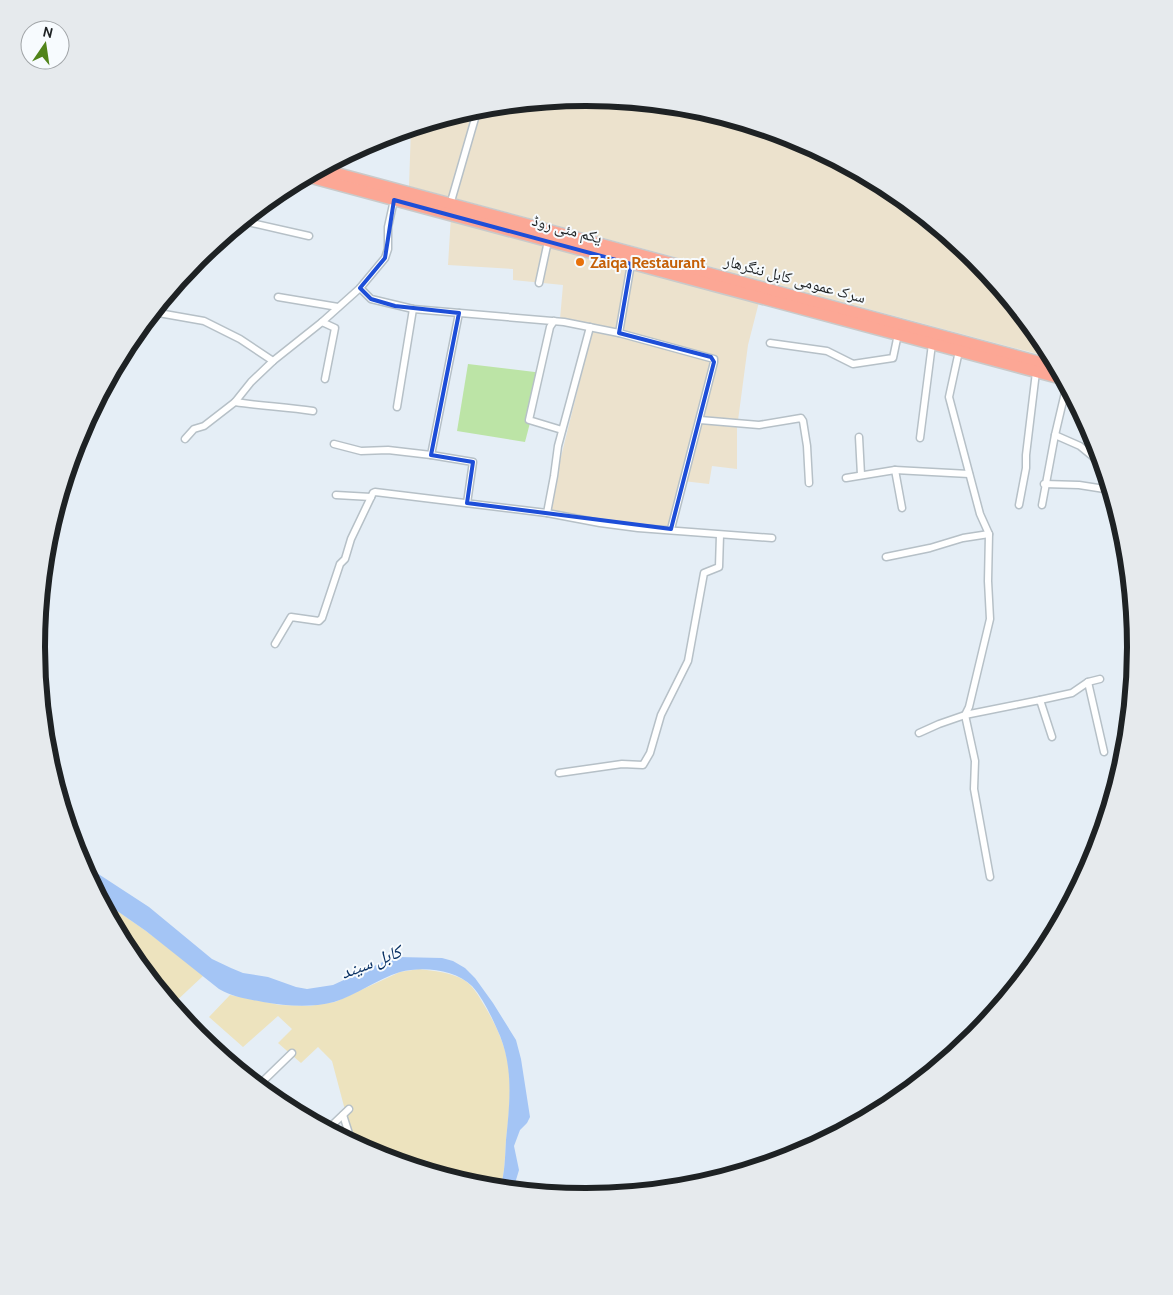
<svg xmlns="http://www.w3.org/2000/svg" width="1173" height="1295" font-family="Cabin,'Noto Naskh Arabic',sans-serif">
<rect width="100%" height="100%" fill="#e5eef6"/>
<g fill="#ece2cd">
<path d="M587,97L694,108L797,139L892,190L976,259L1044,342L1052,358L409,186L411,128L479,108Z"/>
<path d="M451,216L760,298L748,345L737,428V469L712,466L709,484L683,481L671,529L547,513L593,328L560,319L563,285L513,280V269L448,265Z"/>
</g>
<path fill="#bce4a6" d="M468,364L543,373L525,442L457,431Z"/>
<g fill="#ede3be">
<path d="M100,899L146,931L204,975L172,1005L129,953Z"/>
<path d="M419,969C434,971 450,972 464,980C475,987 480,999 487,1010C515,1059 512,1085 506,1140C505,1156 505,1173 500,1189L479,1187L467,1184L468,1182L464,1178L462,1182L428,1172L427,1160L419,1163L420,1169L394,1161V1155H374L354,1144L332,1061L318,1047L301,1063L278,1043L292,1029L278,1016L243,1047L209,1017L230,995L280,1005L309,1006L335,1002L400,972Z"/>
</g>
<path fill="#a4c5f5" d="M80,862L149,907L212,959L231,968L243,973L268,977L296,987L307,989L333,985L385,961L398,957L442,958L453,961L465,968L475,978L493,1003L516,1040L521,1059L530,1117L527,1123L520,1130L514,1146L519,1170L513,1190L500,1189C505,1173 505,1157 506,1140C510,1101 514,1065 497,1029C491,1015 482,997 472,986C455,969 422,966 400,972C377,979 357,995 334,1002C310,1008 287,1006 263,1002C248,999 232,997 219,989L146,931L100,899Z"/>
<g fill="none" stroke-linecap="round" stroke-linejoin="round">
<g stroke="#b6c0c7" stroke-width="9">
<g id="street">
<path d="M450,205L478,108"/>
<path d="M243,221L309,236"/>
<path d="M250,222L255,216L256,210"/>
<path d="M539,283L548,241"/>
<path d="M360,288L371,299L413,309L564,322L619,333L714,359V362L671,529"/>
<path d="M278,297L338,307"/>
<path d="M153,312L204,321L240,339L273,361"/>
<path d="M554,321L550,327L529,420L562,430"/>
<path d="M322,322L335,328L325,379"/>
<path d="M619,333L631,264"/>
<path d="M770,343L827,351L853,364L893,358L898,334"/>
<path d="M959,351L949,397L980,514L989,534L988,581L990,619L969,707L965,715L975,761L974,789L990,877"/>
<path d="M235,402C261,406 287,407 313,411"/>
<path d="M397,407L413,309"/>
<path d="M700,420L759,425L801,418L803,421L807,446L809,483"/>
<path d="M1055,435L1080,446L1103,465"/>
<path d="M859,437L861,475"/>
<path d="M920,438L932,344"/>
<path d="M185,439L194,429L204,426L235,402L251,382L273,361L322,322L360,288L385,258L388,249V227L394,200"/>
<path d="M334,444L361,451L388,450L431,455L473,462L467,503"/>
<path d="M431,455L459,313"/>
<path d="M895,470L902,508"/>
<path d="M846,478L895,470L969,474"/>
<path d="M1044,484L1079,485L1111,490"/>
<path d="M336,495L371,497"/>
<path d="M1019,505L1026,468V455L1036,372"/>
<path d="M1042,505L1055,435L1067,384"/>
<path d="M547,513L554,476L558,446L590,327"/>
<path d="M886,557L930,548L963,538L989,534"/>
<path d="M275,644L291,617L319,621L322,618L340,564L345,559L351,539L373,493L375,492L547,513L600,523L638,528L772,538"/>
<path d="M1088,682L1104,752"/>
<path d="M1040,700L1072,693L1088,682L1100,679"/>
<path d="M919,733L939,724L965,715L1040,700L1052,737"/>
<path d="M559,773L622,764L643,765L650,753L661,715L688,661L704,573L719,567L720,535"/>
<path d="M258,1086L292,1053"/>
<path d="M343,1115L352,1143"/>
<path d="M327,1130L349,1109"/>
</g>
</g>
<g stroke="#c9caca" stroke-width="14">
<g id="highway">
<path d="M320,169L1057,367"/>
<path d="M306,176L1064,379"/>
</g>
</g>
<use href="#street" stroke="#fff" stroke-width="6"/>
<use href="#highway" stroke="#fca795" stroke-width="11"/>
</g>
<path fill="none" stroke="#1d4ed8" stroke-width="4" stroke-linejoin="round" d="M394,200L631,264L619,333L711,357L714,362L671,529L467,503L473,462L431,455L459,313L395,306L371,299L360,288L385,258Z"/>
<circle fill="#e8710a" stroke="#f7fbfe" stroke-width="2" cx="580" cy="262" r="5"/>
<g text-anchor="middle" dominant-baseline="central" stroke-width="4" stroke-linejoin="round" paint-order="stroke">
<g font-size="16" fill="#1e2224" stroke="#f7fbfe">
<text transform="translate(567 229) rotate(15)">یکم مئی روڈ</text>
<text transform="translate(795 279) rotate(15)">سرک عمومی کابل ننگرهار</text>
</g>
<g font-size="16" font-weight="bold" fill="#c56008" stroke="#f7fbfe" text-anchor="start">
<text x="590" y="262">Zaiqa Restaurant</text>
</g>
<g font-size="18" font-style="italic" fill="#072f62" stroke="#f7fbfe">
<text transform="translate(371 962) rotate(-21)">کابل سيند</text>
</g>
</g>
<path d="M0 0H1173V1295H0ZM45 647a541 541 0 1 1 1082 0a541 541 0 1 1-1082 0Z" fill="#e6eaed" fill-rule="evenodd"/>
<path fill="none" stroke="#1e2224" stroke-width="6" d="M45 647a541 541 0 1 1 1082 0a541 541 0 1 1-1082 0Z"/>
<g transform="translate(45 45) rotate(13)"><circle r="24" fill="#f7fbfe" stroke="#a0a4a7"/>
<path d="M0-4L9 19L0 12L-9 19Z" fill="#51841a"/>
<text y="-8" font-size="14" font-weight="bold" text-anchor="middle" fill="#1e2224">N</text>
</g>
</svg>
